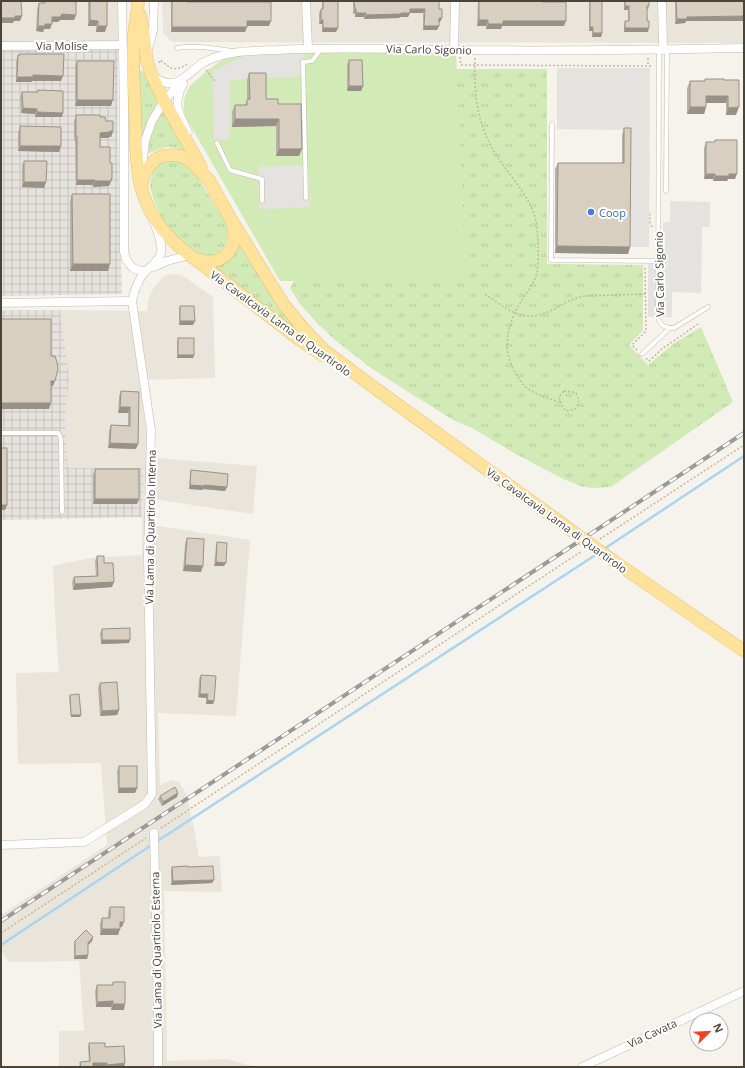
<svg xmlns="http://www.w3.org/2000/svg" width="745" height="1068" font-family="'Open Sans',sans-serif">
<defs>
<pattern id="industrial-grid" width="8" height="8" patternUnits="userSpaceOnUse"><rect width="8" height="8" fill="#e6e2dd"/><path d="M0 4h8M4 0v8" fill="none" stroke="#c7c3be"/></pattern>
<pattern id="grass-tufts" width="24" height="20" patternUnits="userSpaceOnUse"><rect width="24" height="20" fill="#d2eab5"/><path d="M3 7l-1-3M5 7V3M7 7l1-3M15 17l-1-3M17 17v-4M19 17l1-3" fill="none" stroke="#b6ca9c"/></pattern>
</defs>
<rect width="100%" height="100%" fill="#f6f3ec"/>
<g fill="#eae5da">
<path d="M1,1H118V43L101,40L1,41Z"/>
<path d="M162,1H744V43L172,42L163,33Z"/>
<path d="M176,274L181,275L186,278L213,297L215,378L140,380L146,431V457L257,466L253,514L146,498L145,524L250,540L236,716L158,713L160,785L172,780L179,782L186,793L194,829L199,857L220,856L222,892L164,891L167,1061L227,1059L252,1066V1067H59V1031H84L79,961L9,962L1,951V915L107,845L101,763L18,764L16,673L59,672L56,632L53,566L90,558L142,555L143,468L68,469L65,422L69,377L60,310L147,311L148,301L150,295L154,287L163,277L167,275Z"/>
</g>
<g fill="url(#industrial-grid)">
<path d="M101,40L118,43V137L122,294L1,296V41Z"/>
<path d="M1,310H60L69,377L65,422L68,468H143L142,517L1,520Z"/>
</g>
<g fill="url(#grass-tufts)">
<path d="M456,69H547V264L643,265V330L629,345L648,365L673,344L701,327L733,402L611,487L591,488L581,486L563,479L514,453L472,428L455,421L413,395L371,368L335,340L317,323L300,304L290,288L294,281H465Z"/>
<path d="M139,71H143L158,100L143,138L140,137Z"/>
<path d="M163,108L186,152C170,144 163,147 148,154L149,141L152,131Z"/>
<path d="M166,160L182,161L194,170L226,224L229,235L224,247L219,252L214,255H201L188,246L173,232L162,218L154,201L150,186L151,178L153,171L158,164Z"/>
<path d="M239,240L303,336L213,268Z"/>
</g>
<path fill="#d2eab5" d="M456,52L466,281H280L185,116C184,108 183,101 186,94C188,87 194,82 200,77C218,61 226,56 250,53Z"/>
<g fill="#e5e3e0">
<path d="M250,53H304L305,76L230,80V139L214,140L212,71Z"/>
<path d="M557,68H650L649,247H628L629,130L557,129Z"/>
<path d="M308,165L310,207L259,209L258,167Z"/>
<path d="M670,201L710,202V227H702L701,293L672,292V317H648V264H663V222H670Z"/>
</g>
<g fill="none" stroke-linecap="round" stroke-linejoin="round">
<g stroke="#a9d4f2" stroke-width="2.5">
<path d="M604,549L744,456"/>
<path d="M159,840L597,554"/>
<path d="M1,945L150,846"/>
</g>
<g stroke="#c2bbae" stroke-width="5">
<g id="lane">
<path d="M177,48C195,45 213,48 232,51"/>
<path d="M659,50L658,317C660,326 665,328 674,328L708,307"/>
<path d="M552,124L551,260L658,261"/>
<path d="M217,143L230,170L262,179V201"/>
<path d="M666,191L667,50"/>
<path d="M306,198L303,62L312,61L321,49"/>
<path d="M642,354L670,328"/>
<path d="M1,433H58L60,436L61,441L62,512"/>
</g>
</g>
<g stroke="#c2bbae" stroke-width="9">
<g id="street">
<path d="M122,1L124,105V251C125,259 130,268 138,270C141,271 143,271 146,271"/>
<path d="M306,1L308,48"/>
<path d="M662,1L663,50"/>
<path d="M1,46L122,45"/>
<path d="M148,49L153,31L154,1"/>
<path d="M454,50L455,1"/>
<path d="M152,76C158,79 166,85 174,83C183,81 193,70 201,64C224,50 252,51 278,50C336,47 395,49 453,50C550,51 647,50 744,48"/>
<path d="M183,84C172,104 179,114 188,132"/>
<path d="M142,167L145,141L152,121L164,101L181,82"/>
<path d="M153,267L167,261L190,255"/>
<path d="M1,303L132,301"/>
<path d="M154,833L158,1012V1067"/>
<path d="M1,845L84,842L145,804L152,794L148,556L151,430L132,301C134,292 139,277 147,270C152,265 159,261 161,253C163,243 157,231 154,222"/>
<path d="M582,1067L744,991"/>
</g>
</g>
<g stroke="#e6c16a" stroke-width="13">
<g id="primary">
<path d="M138,1C138,12 135,23 134,34C132,59 134,85 135,111C137,170 133,207 182,249L300,340L322,355"/>
<path d="M140,15L143,30L147,61L152,76L164,101L201,167"/>
<path d="M141,187L145,171L156,159L162,156L173,155L181,156L190,161L209,180L230,218L284,305L303,328L325,351L372,386L557,520"/>
<path d="M197,259C220,269 240,249 233,225"/>
<path d="M615,562L744,651"/>
</g>
</g>
<g stroke="#c4b79f" stroke-width="1.5" stroke-dasharray="2 2" stroke-linecap="butt">
<path d="M460,57L461,65L653,66"/>
<path d="M475,58C474,90 476,118 491,146C503,170 531,195 536,221C538,228 537,236 538,242C538,253 539,265 536,276C531,290 519,301 514,315C510,324 507,335 507,345C507,358 516,379 527,388C536,395 549,399 560,402"/>
<path d="M648,58V66"/>
<path d="M159,63L160,60C171,69 175,72 187,64"/>
<path d="M206,70L215,81"/>
<path d="M652,227L650,224V214L652,212"/>
<path d="M485,294C507,309 522,324 550,311C556,309 561,305 567,302C572,299 578,298 584,296L646,294"/>
<path d="M637,350L632,345L646,331L645,267"/>
<path d="M646,358L649,361L662,349L698,324"/>
<path d="M564,391L572,392L576,393C580,400 579,403 575,409L566,411L562,406L559,397Z"/>
<path d="M600,539L744,445"/>
<path d="M161,828L582,551"/>
<path d="M1,933L146,838"/>
</g>
<use href="#lane" stroke="#fff" stroke-width="4"/>
<use href="#street" stroke="#fff" stroke-width="8"/>
<use href="#primary" stroke="#ffe39c" stroke-width="12"/>
<g stroke="#9a9a9a" stroke-width="4">
<path id="rail" d="M1,921L744,433"/>
</g>
<use href="#rail" stroke="#fff" stroke-width="2.5" stroke-dasharray="8" stroke-linecap="butt"/>
<g stroke="#e6c16a" stroke-width="13" stroke-linecap="butt">
<path id="primary-bridge" d="M557,520L615,562"/>
</g>
<use href="#primary-bridge" stroke="#ffe39c" stroke-width="12"/>
</g>
<g fill="#bab2a6">
<path d="M43,1H74L76,15L74,20H60L58,22H52L50,29H44L43,32L36,31L37,9L39,3H43Z"/>
<path d="M88,1H107L105,32H96V26H88Z"/>
<path d="M171,1H187V2L269,26H247L245,32H171Z"/>
<path d="M322,1H338L336,32H322V24H319V13L321,9H322Z"/>
<path d="M353,1H439V9L440,22H439V26L437,30H423V13H410L408,17H400L399,18L364,19V17H355V13L353,14Z"/>
<path d="M478,1H542V2L564,26H502L501,29H486V26H477Z"/>
<path d="M589,1H602V33L601,37H592V31H589Z"/>
<path d="M624,1H649V6L648,10H647L648,32H624V25L625,21H628V10H624Z"/>
<path d="M675,1H744L686,21L685,23L675,24Z"/>
<path d="M20,54L61,81H32L31,82H16V61L18,55H19Z"/>
<path d="M349,60L363,86L361,91H347V65Z"/>
<path d="M77,61L111,106H75V66Z"/>
<path d="M249,73L266,99L278,104L299,156H276V126L232,127V112L235,105H245L247,100V80Z"/>
<path d="M705,79L724,80L736,115H726V103H706V107L704,114H687V88L690,81H705Z"/>
<path d="M38,90L62,117H35V114L21,113L20,97L22,92H37Z"/>
<path d="M76,115L100,117L106,121L113,131L111,137H109L108,138H100V147L110,163L112,179L109,186L93,187V185H76L75,141H74V121Z"/>
<path d="M20,126L61,146L59,152L18,151V132Z"/>
<path d="M624,128L630,247L628,254L555,253V169L558,163H622V135Z"/>
<path d="M715,140L735,179H728L727,181H713V179H704V148L706,142H715Z"/>
<path d="M24,161L46,182L44,188L22,187V166Z"/>
<path d="M72,194L108,271H70V201Z"/>
<path d="M180,306L195,321L193,325H179V309Z"/>
<path d="M178,338L194,355L193,358H177V342Z"/>
<path d="M121,391L139,392L136,449L108,448L109,431L111,425L128,426V413H118L119,396Z"/>
<path d="M95,469L139,499L137,504H93V475Z"/>
<path d="M191,470L227,487L225,491L203,489V490L189,489L190,474Z"/>
<path d="M187,538L201,572L183,571L185,544Z"/>
<path d="M217,542L224,566H214L216,546Z"/>
<path d="M97,556L104,563L112,587L73,590L72,582L74,577L96,576L95,561Z"/>
<path d="M102,629L129,643L101,644L100,633Z"/>
<path d="M201,675L214,701L213,704H206V698L198,697L199,679Z"/>
<path d="M100,683L119,710L117,715L100,716L98,688Z"/>
<path d="M70,695L81,715L80,717H71L69,697Z"/>
<path d="M119,766L137,788L135,793H118L117,771Z"/>
<path d="M178,793L177,797L162,806L158,799L160,796Z"/>
<path d="M172,867H188L212,883L171,885V871Z"/>
<path d="M110,907L122,927H120L118,935H100V923L102,918H108V912Z"/>
<path d="M93,937L92,941L88,945V955L87,959H74V945L75,941Z"/>
<path d="M113,982L124,1010H111V1007H96L95,991L97,985H112Z"/>
<path d="M89,1043L105,1047L125,1063L124,1067H106V1066L79,1067L80,1062L89,1061L88,1047Z"/>
</g>
<g fill="#979187">
<path d="M625,6H629L628,10H624Z"/>
<path d="M355,9H356L355,13L353,14Z"/>
<path d="M410,9H425L423,13H410L408,17H400L399,18L364,19L366,15L401,13Z"/>
<path d="M356,13H366L364,17H355Z"/>
<path d="M62,14L76,15L74,20H60L58,22H50L52,17Z"/>
<path d="M15,16H22L20,21H14L13,23H1V18Z"/>
<path d="M744,16V21H686L685,23L675,24L677,19L687,17Z"/>
<path d="M439,18H442L440,22H437Z"/>
<path d="M90,20L98,21L96,26H88Z"/>
<path d="M321,20H323L322,24H319Z"/>
<path d="M479,20H488L486,26H477Z"/>
<path d="M247,21H271L269,26H245Z"/>
<path d="M503,21H566L564,26H502L501,29H486L488,24Z"/>
<path d="M45,24H52L50,29H44L43,32L36,31L38,26Z"/>
<path d="M98,26H107L105,32H96Z"/>
<path d="M424,26H439L437,30H423Z"/>
<path d="M172,27H247L245,32H171Z"/>
<path d="M590,27H593L592,31H589Z"/>
<path d="M323,28H338L336,32H322Z"/>
<path d="M625,28H649L648,32H624Z"/>
<path d="M593,33H602L601,37H592Z"/>
<path d="M33,75L63,76L61,81H32L31,82H16L17,77Z"/>
<path d="M349,86H363L361,91H347Z"/>
<path d="M706,96H728L726,103H704Z"/>
<path d="M77,100H113L111,106H75Z"/>
<path d="M690,107H706L704,114H687Z"/>
<path d="M739,107L736,115H726L728,108Z"/>
<path d="M23,108L37,109L35,114L21,113Z"/>
<path d="M37,112L63,113L62,117H35Z"/>
<path d="M235,119H279L276,126L232,127Z"/>
<path d="M113,131L111,137H109L108,138H98L100,133Z"/>
<path d="M20,146H61L59,152L18,151Z"/>
<path d="M279,149H302L299,156H276Z"/>
<path d="M706,174H715L713,179H704Z"/>
<path d="M729,174H737L735,179H728L727,181H713L715,176Z"/>
<path d="M112,179L109,186L93,187L95,181Z"/>
<path d="M77,180H95L93,185H76Z"/>
<path d="M24,182H46L44,188L22,187Z"/>
<path d="M557,246L630,247L628,254L555,253Z"/>
<path d="M73,264H110L108,271H70Z"/>
<path d="M180,321H195L193,325H179Z"/>
<path d="M178,355H194L193,358H177Z"/>
<path d="M51,381H55L53,386H49Z"/>
<path d="M1,403H51L49,409H1Z"/>
<path d="M120,407H130L128,413H118Z"/>
<path d="M110,443L138,444L136,449L108,448Z"/>
<path d="M190,485H204L227,487L225,491L203,489V490L189,489Z"/>
<path d="M95,499H139L137,504H93Z"/>
<path d="M1,505H7L5,510H1Z"/>
<path d="M216,562L226,563L224,566H214Z"/>
<path d="M185,565L203,566L201,572L183,571Z"/>
<path d="M114,582L112,587L73,590L75,584Z"/>
<path d="M102,640H130L129,643L101,644Z"/>
<path d="M200,694H208L206,698L198,697Z"/>
<path d="M207,700L214,701L213,704H206Z"/>
<path d="M119,710L117,715L100,716L102,711Z"/>
<path d="M71,715H81L80,717H71Z"/>
<path d="M119,788H137L135,793H118Z"/>
<path d="M178,793L177,797L162,806L163,802Z"/>
<path d="M214,880L212,883L171,885L173,881Z"/>
<path d="M120,922H124L122,927H118Z"/>
<path d="M102,929H120L118,935H100Z"/>
<path d="M93,937L92,941L87,946L88,943Z"/>
<path d="M88,955L87,959H74L75,956Z"/>
<path d="M113,1001L111,1007H96L97,1002Z"/>
<path d="M113,1004H125L124,1010H111Z"/>
<path d="M93,1063H107L106,1066L92,1067Z"/>
<path d="M125,1063L124,1067H106L107,1065Z"/>
</g>
<g fill="#d8cfc1" stroke="#979187">
<path d="M1,1H21L22,16H15V18H1Z"/>
<path d="M45,1H74V2H76V15L62,14L60,17H52V24H45V26H38L39,3H45Z"/>
<path d="M90,1H107V26H98V21L90,20Z"/>
<path d="M172,1H187V2H271V21H247V27H172Z"/>
<path d="M323,1H338V28H323V20H321V9H323Z"/>
<path d="M354,1H439V9H442V18H439V26H424L425,9H410V13H401V14L366,15V13H356V9H355Z"/>
<path d="M479,1H542V2H566V21H503V24H488V20H479Z"/>
<path d="M590,1H602V33H593V27H590Z"/>
<path d="M625,1H649V6H647V21H649V28H625V21H629V6H625Z"/>
<path d="M676,1H744V16L687,17V19H677Z"/>
<path d="M20,54H64L63,76L33,75V77H17L18,55H20Z"/>
<path d="M349,60H362L363,86H349Z"/>
<path d="M77,61H114L113,100H77Z"/>
<path d="M249,73H266V99H278V104H301L302,149H279V119H235V105H247V100L250,99Z"/>
<path d="M705,79H724V80H739V107L728,108V96H706V107H690V81H705Z"/>
<path d="M38,90L63,91V113L37,112V109L23,108L22,92H38Z"/>
<path d="M76,115H100V117H105L106,121H113V131H110V132L100,133V147H110V163H112V179H111V181H95V180H77V136H76Z"/>
<path d="M20,126L61,127V146H20Z"/>
<path d="M624,128H631L630,247L557,246L558,163H624Z"/>
<path d="M715,140H737V174H729V176H715V174H706V142H715Z"/>
<path d="M24,161H47L46,182H24Z"/>
<path d="M72,194H110V264H73Z"/>
<path d="M180,306H194L195,321H180Z"/>
<path d="M1,319H51V356H55L57,362L58,369L55,381H51V403H1Z"/>
<rect x="178" y="338" width="16" height="17"/>
<path d="M121,391L139,392L138,444L110,443L111,425L130,426V407H120Z"/>
<rect x="1" y="448" width="6" height="57"/>
<rect x="95" y="469" width="44" height="30"/>
<path d="M191,470L228,474L227,487L204,485V486L190,485Z"/>
<path d="M187,538L204,539L203,566L185,565Z"/>
<path d="M217,542L227,543L226,563L216,562Z"/>
<path d="M97,556H104V563H113L114,582L75,584L74,577L98,576Z"/>
<path d="M130,628V640H102V629Z"/>
<path d="M201,675L216,676L214,701L207,700L208,694H200Z"/>
<path d="M117,682L119,710L102,711L100,683Z"/>
<path d="M79,694L81,715H71L70,695Z"/>
<rect x="119" y="766" width="18" height="22"/>
<path d="M175,787L178,793L163,802L160,796Z"/>
<path d="M188,866V867L213,866L214,880L173,881L172,867Z"/>
<path d="M110,907H124V922H120V929H102V918H110Z"/>
<path d="M86,930L93,937L88,943V955L75,956V941Z"/>
<path d="M113,982H125V1004H113V1001L97,1002V985H113Z"/>
<path d="M89,1043H105V1047L124,1046L125,1063L107,1065V1063H93V1067H81L80,1062L90,1061Z"/>
</g>
<circle fill="#3f7fe0" stroke="#fff" stroke-width="1.5" cx="591" cy="212" r="4"/>
<g text-anchor="middle" dominant-baseline="central" stroke-width="4" stroke-linejoin="round" paint-order="stroke">
<g font-size="11" fill="#4b4439" stroke="#fff">
<text x="62" y="45">Via Molise</text>
<text transform="translate(429 49) rotate(1)">Via Carlo Sigonio</text>
<text transform="translate(659 274) rotate(-91)">Via Carlo Sigonio</text>
<text transform="translate(281 323) rotate(36)">Via Cavalcavia Lama di Quartirolo</text>
<text transform="translate(557 520) rotate(36)">Via Cavalcavia Lama di Quartirolo</text>
<text transform="translate(150 527) rotate(-89)">Via Lama di Quartirolo Interna</text>
<text transform="translate(156 950) rotate(-91)">Via Lama di Quartirolo Esterna</text>
<text transform="translate(652 1033) rotate(-25)">Via Cavata</text>
</g>
<g font-size="11" fill="#366cbe" stroke="#fff" text-anchor="start">
<text x="599" y="212">Coop</text>
</g>
</g>
<rect width="745" height="1068" fill="none" stroke="#4b4439" stroke-width="4"/>
<g transform="translate(709 1032) rotate(66)"><circle r="19" fill="#ffffff" stroke="#b7b4b0"/>
<path d="M0-3L7 15L0 10L-7 15Z" fill="#fc3f1d"/>
<text y="-6" font-size="11" font-weight="bold" text-anchor="middle" fill="#4b4439">N</text>
</g>
</svg>
